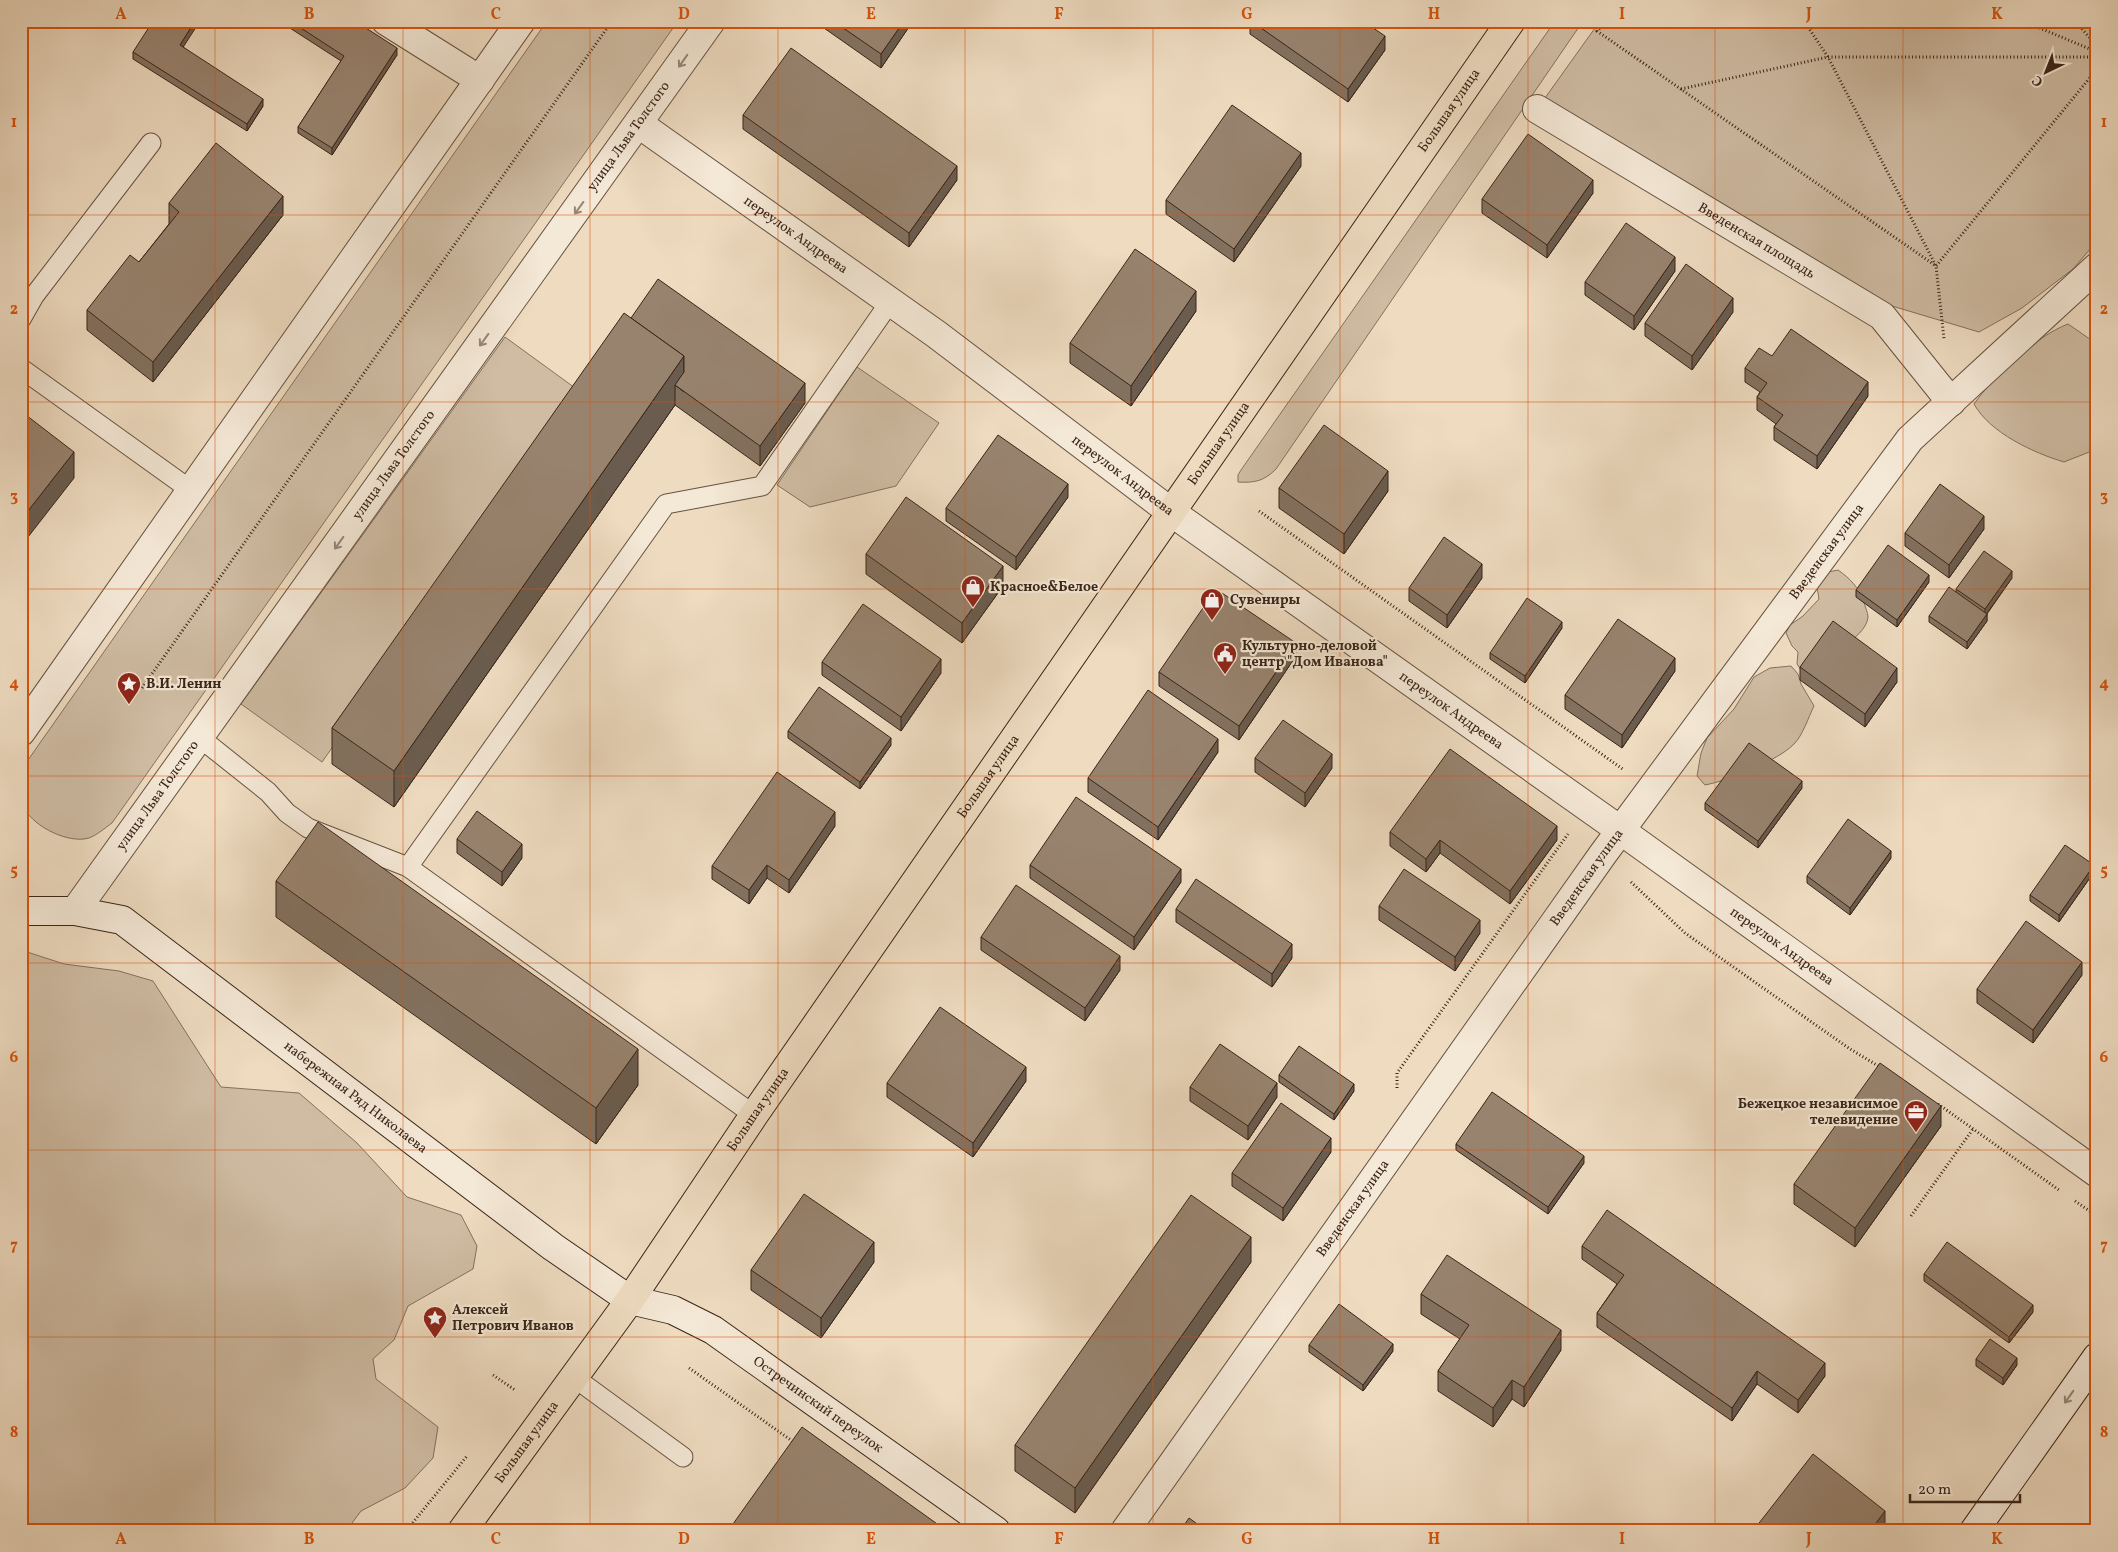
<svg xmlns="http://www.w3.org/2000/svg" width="2118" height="1552" font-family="Vollkorn,serif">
<rect width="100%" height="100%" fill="#eedbc0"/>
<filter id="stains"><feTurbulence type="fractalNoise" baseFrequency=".004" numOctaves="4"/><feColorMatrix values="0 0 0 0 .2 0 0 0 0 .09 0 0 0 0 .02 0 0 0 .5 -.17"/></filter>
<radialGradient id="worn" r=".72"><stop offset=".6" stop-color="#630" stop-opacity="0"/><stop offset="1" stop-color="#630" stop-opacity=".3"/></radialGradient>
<g fill="#cfbca3" stroke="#84705e">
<path d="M547,21H678L112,823C105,828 97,835 89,838C69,844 34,827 25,809C17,793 23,775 28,760Z"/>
<path d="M1555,21H1583L1276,469C1264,481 1255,483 1238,482V475L1241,470Z"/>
<path d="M1600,21H2097V241L2073,269L2022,308L1979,332L1892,306L1545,98Z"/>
<path d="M2068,324L2097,344V449L2064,462C2034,453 1990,433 1974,404C1993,377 2036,336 2068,324Z"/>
<path d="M505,337L582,393L322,762L241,704Z"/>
<path d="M857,367L939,423L896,486L810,507L777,485Z"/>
<path d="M1838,570C1851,579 1858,587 1864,602C1865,607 1868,613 1868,617C1866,640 1819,659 1801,670L1797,664L1798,652L1792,646L1786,633L1790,625L1803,616L1819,599L1816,581L1823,573Z"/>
<path d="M1791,666L1798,674L1801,684L1814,706C1808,718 1803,735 1794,744C1779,760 1727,781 1705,785L1697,776L1701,753L1707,738L1734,709L1754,677L1770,668Z"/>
<path d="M21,950L64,964L119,971L153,981L221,1087L299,1093L357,1143L407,1197L461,1215L477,1246L473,1269L408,1306L394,1340L373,1359L376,1379L438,1427L433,1458L405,1488L361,1511L346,1531H21Z"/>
</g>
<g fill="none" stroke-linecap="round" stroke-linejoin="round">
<g stroke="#675242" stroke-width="21">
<g id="lane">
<path d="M21,319L34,296L151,143"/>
<path d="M22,369L192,491"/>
<path d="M199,737L268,792L287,813L308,828L408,867L754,1115"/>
<path d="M408,867L666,504L762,486L890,302"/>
<path d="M575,1378L683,1457"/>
</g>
</g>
<g stroke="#675242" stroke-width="30">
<g id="street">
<path d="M386,21L480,80"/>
<path id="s1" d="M1537,109L1882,316L1951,402"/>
<path id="s2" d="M639,124L936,334L1171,512L1620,830L2097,1173"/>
<path d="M21,732L521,21"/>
<path id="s3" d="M75,911L711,21"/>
<path id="s4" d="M1125,1531L1603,854L1910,439L2097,267"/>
</g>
</g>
<g stroke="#3a2418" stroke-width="30">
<g id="secondary">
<path id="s5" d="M21,911H75L122,920L553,1247L630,1300L673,1310L713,1330L996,1531"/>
<path d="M1974,1531L2097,1357"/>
</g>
</g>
<g stroke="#3a2418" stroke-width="30">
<g id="primary">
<path id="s6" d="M462,1531L630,1300L754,1115L1511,21"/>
</g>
</g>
<g stroke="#3a2418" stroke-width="3" stroke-dasharray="1 2.5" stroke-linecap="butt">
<path d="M1607,21L1597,31L1936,266L2097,69"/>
<path d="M1804,21L1828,57L1936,266L1944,339"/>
<path d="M2023,21L2097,52"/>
<path d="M2075,21L2097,46"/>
<path d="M1681,89L1828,57H2097"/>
<path d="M1259,511L1624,770"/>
<path d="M142,688L612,21"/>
<path d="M1631,882L1685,933L1850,1049L1880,1067"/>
<path d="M1397,1088V1073L1568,834"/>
<path d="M1938,1104L2059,1190"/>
<path d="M2075,1201L2097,1216"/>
<path d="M1911,1216L1973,1129"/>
<path d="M689,1368L795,1443"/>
<path d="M493,1375L515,1390"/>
<path d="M406,1531L467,1456"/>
</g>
<use href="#lane" stroke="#f4e8d6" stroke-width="19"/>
<use href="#street" stroke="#f4e8d6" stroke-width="28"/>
<use href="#secondary" stroke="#f4e8d6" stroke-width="28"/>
<use href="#primary" stroke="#eedbc0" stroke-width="28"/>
</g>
<g fill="#83715f" stroke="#3a2418">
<path d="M279,21H355L397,55L332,155L298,133V127L341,61Z"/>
<path d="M814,21H913L881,68Z"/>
<path d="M1250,21H1363L1385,50L1348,102L1250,34Z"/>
<path d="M183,47L263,106L247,131L133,59V52Z"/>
<path d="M743,115L957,180L909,247L743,129Z"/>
<path d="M1301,166L1234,262L1166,214V200Z"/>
<path d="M1593,193L1547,258L1482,213V199Z"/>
<path d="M169,203L283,215L153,382L87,330V310L139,262L169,224Z"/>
<path d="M1675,271L1634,330L1585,295V282Z"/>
<path d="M1196,311L1131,406L1070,363V343Z"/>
<path d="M1733,312L1692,370L1645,336V323Z"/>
<path d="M631,318L805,403L760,466L675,405L394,807L332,764V728Z"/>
<path d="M1772,356L1868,396L1817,469L1774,440V427L1776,424L1757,410V397L1760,392L1745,382V368Z"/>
<path d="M1279,488L1388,491L1344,554L1279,508Z"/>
<path d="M1068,497L1016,570L946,521V508Z"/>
<path d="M1984,529L1949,578L1905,546V533Z"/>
<path d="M866,554L1003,586L962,643L866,574Z"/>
<path d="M1482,578L1447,628L1409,601V588Z"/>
<path d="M2012,578L1987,614V621L1967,649L1929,622V616L1956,592V589Z"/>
<path d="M1929,582L1897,627L1856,597V590Z"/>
<path d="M1562,628L1525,683L1490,659V653Z"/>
<path d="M1296,656L1239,740L1159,686V672Z"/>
<path d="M822,662L941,673L901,731L822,675Z"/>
<path d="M1800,667L1897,682L1865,727L1800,680Z"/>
<path d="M1675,671L1622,748L1565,709V695Z"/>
<path d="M788,731L891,745L860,789L788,738Z"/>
<path d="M1218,752L1158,840L1088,792V778Z"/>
<path d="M1255,758L1332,768L1305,807L1255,772Z"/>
<path d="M1802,788L1758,848L1705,810V803Z"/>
<path d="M835,826L789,893L767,878L749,904L712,879V866Z"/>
<path d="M1390,832L1557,840L1510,904L1440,853L1426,872L1390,846Z"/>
<path d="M457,839L522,858L502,886L457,853Z"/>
<path d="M1891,858L1850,915L1807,883V876Z"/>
<path d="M1030,865L1181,882L1134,950L1030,878Z"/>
<path d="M2094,872L2059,922L2030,901V895Z"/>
<path d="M276,881L638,1085L596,1144L276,917Z"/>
<path d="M1379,906L1480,933L1455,971L1379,920Z"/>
<path d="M1176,909L1292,958L1272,987L1176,922Z"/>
<path d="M981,937L1120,970L1085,1021L981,950Z"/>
<path d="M2082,975L2033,1043L1977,1003V989Z"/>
<path d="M1279,1075L1354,1091L1334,1120L1279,1082Z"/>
<path d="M1026,1081L973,1157L887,1097V1083Z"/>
<path d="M1190,1087L1277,1097L1248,1140L1190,1101Z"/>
<path d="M1941,1126L1855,1247L1794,1204V1184Z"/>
<path d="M1456,1144L1584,1163L1548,1214L1456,1150Z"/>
<path d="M1331,1152L1283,1221L1232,1186V1173Z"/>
<path d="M1582,1246L1825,1376L1798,1413L1757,1384L1732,1421L1597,1327V1313L1617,1284L1582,1259Z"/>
<path d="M874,1262L821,1338L751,1290V1270Z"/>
<path d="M1251,1262L1075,1513L1015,1471V1445Z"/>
<path d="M1924,1274L2033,1312L2009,1343L1924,1281Z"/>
<path d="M1421,1294L1561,1350L1524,1407L1512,1399L1493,1427L1438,1391V1371L1460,1339L1421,1314Z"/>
<path d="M1309,1345L1393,1351L1363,1391L1309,1352Z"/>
<path d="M1976,1359L2017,1365L2003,1385L1976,1366Z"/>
</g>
<g fill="#6a5c4e" stroke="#3a2418">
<path d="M195,21H200L180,52V45Z"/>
<path d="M904,21H913L881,68V54Z"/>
<path d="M1385,36V50L1348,102V89Z"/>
<path d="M397,48V55L332,155V148Z"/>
<path d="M263,99V106L247,131V124Z"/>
<path d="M1301,153V166L1234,262V249Z"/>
<path d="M957,166V180L909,247V233Z"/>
<path d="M1593,180V193L1547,258V245Z"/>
<path d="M283,196V215L153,382V362Z"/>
<path d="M1675,257V271L1634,330V316Z"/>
<path d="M1196,291V311L1131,406V386Z"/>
<path d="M1733,298V312L1692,370V356Z"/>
<path d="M684,356V392L675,385V405L394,807V771Z"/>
<path d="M1868,382V396L1817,469V456Z"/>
<path d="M805,383V403L760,466V446Z"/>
<path d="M74,452V478L21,546V520Z"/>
<path d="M1388,471V491L1344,554V534Z"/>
<path d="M1068,484V497L1016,570V557Z"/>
<path d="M1984,516V529L1949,578V565Z"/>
<path d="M1482,564V578L1447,628V615Z"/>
<path d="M1003,566V586L962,643V623Z"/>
<path d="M2012,571V578L1985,616V609Z"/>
<path d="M1929,575V582L1897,627V620Z"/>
<path d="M1987,614V621L1967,649V642Z"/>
<path d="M1562,622V628L1525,683V676Z"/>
<path d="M1296,643V656L1239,740V726Z"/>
<path d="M1675,658V671L1622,748V735Z"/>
<path d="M941,659V673L901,731V717Z"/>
<path d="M1897,668V682L1865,727V714Z"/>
<path d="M891,738V745L860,789V782Z"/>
<path d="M1218,739V752L1158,840V827Z"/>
<path d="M1332,754V768L1305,807V793Z"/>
<path d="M1802,781V788L1758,848V841Z"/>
<path d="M835,812V826L789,893V880Z"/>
<path d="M1557,826V840L1510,904V891Z"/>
<path d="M1440,840V853L1426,872V859Z"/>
<path d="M522,844V858L502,886V872Z"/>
<path d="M1891,851V858L1850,915V908Z"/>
<path d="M767,865V878L749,904V890Z"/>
<path d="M2094,865V872L2059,922V915Z"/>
<path d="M1181,869V882L1134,950V937Z"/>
<path d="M1480,920V933L1455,971V957Z"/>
<path d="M1292,944V958L1272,987V974Z"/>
<path d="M1120,956V970L1085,1021V1008Z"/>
<path d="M2082,962V975L2033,1043V1030Z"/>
<path d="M638,1049V1085L596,1144V1108Z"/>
<path d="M1026,1067V1081L973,1157V1143Z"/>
<path d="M1277,1083V1097L1248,1140V1126Z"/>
<path d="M1354,1084V1091L1334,1120V1114Z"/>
<path d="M1941,1106V1126L1855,1247V1228Z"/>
<path d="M1331,1138V1152L1283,1221V1208Z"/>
<path d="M1584,1156V1163L1548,1214V1207Z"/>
<path d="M1251,1237V1262L1075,1513V1488Z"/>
<path d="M874,1242V1262L821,1338V1318Z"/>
<path d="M2033,1305V1312L2009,1343V1337Z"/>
<path d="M1561,1330V1350L1524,1407V1387Z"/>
<path d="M1393,1344V1351L1363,1391V1385Z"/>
<path d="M2017,1358V1365L2003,1385V1378Z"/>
<path d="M1825,1363V1376L1798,1413V1400Z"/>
<path d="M1757,1371V1384L1732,1421V1408Z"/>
<path d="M1512,1380V1399L1493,1427V1408Z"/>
<path d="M1885,1511V1524L1880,1531H1870Z"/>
</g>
<g fill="#98836f" stroke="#3a2418">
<path d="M153,21H195L180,45L263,99L247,124L133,52Z"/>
<path d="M290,21H355L397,48L332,148L298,127L344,56Z"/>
<path d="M833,21H904L881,54Z"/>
<path d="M1251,21H1363L1385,36L1348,89Z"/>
<path d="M791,48L957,166L909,233L743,115Z"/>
<path d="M1232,105L1301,153L1234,249L1166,200Z"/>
<path d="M1528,134L1593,180L1547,245L1482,199Z"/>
<path d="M216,143L283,196L153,362L87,310L130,255L139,262L179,212L169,203Z"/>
<path d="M1626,223L1675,257L1634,316L1585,282Z"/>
<path d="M1135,249L1196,291L1131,386L1070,343Z"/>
<path d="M1686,264L1733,298L1692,356L1645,323Z"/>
<path d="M658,279L805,383L760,446L675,385L684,372V356L631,318Z"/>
<path d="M624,313L684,356L394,771L332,728Z"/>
<path d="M1791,329L1868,382L1817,456L1774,427L1783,415L1757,397L1767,383L1745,368L1759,348L1772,356Z"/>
<path d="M21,412H22L74,452L21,520Z"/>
<path d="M1324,425L1388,471L1344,534L1279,488Z"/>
<path d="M998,435L1068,484L1016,557L946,508Z"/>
<path d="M1940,484L1984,516L1949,565L1905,533Z"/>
<path d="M906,497L1003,566L962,623L866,554Z"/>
<path d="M1444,537L1482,564L1447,615L1409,588Z"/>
<path d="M1888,545L1929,575L1897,620L1856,590Z"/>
<path d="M1984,551L2012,571L1985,609L1956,589Z"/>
<path d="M1949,587L1987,614L1967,642L1929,616Z"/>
<path d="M1216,589L1296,643L1239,726L1159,672Z"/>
<path d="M1527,598L1562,622L1525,676L1490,653Z"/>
<path d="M863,604L941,659L901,717L822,662Z"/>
<path d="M1618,619L1675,658L1622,735L1565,695Z"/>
<path d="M1833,621L1897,668L1865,714L1800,667Z"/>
<path d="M819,687L891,738L860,782L788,731Z"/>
<path d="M1148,690L1218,739L1158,827L1088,778Z"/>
<path d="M1283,720L1332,754L1305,793L1255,758Z"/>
<path d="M1749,743L1802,781L1758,841L1705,803Z"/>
<path d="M1450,749L1557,826L1510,891L1440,840L1426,859L1390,832Z"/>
<path d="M777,772L835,812L789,880L767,865L749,890L712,866Z"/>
<path d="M1076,797L1181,869L1134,937L1030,865Z"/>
<path d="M477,811L522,844L502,872L457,839Z"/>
<path d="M1848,819L1891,851L1850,908L1807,876Z"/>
<path d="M318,822L638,1049L596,1108L276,881Z"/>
<path d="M2065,845L2094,865L2059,915L2030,895Z"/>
<path d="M1404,869L1480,920L1455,957L1379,906Z"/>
<path d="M1196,879L1292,944L1272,974L1176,909Z"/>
<path d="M1016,885L1120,956L1085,1008L981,937Z"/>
<path d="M2026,921L2082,962L2033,1030L1977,989Z"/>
<path d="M940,1007L1026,1067L973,1143L887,1083Z"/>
<path d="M1220,1044L1277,1083L1248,1126L1190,1087Z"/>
<path d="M1299,1046L1354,1084L1334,1114L1279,1075Z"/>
<path d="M1880,1063L1941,1106L1855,1228L1794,1184Z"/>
<path d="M1492,1092L1584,1156L1548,1207L1456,1144Z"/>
<path d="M1281,1103L1331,1138L1283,1208L1232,1173Z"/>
<path d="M804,1194L874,1242L821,1318L751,1270Z"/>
<path d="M1191,1195L1251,1237L1075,1488L1015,1445Z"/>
<path d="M1607,1210L1825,1363L1798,1400L1757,1371L1732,1408L1597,1313L1624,1275L1582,1246Z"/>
<path d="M1947,1242L2033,1305L2009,1337L1924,1274Z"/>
<path d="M1447,1255L1561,1330L1524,1387L1512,1380L1493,1408L1438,1371L1469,1325L1421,1294Z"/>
<path d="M1339,1304L1393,1344L1363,1385L1309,1345Z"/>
<path d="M1990,1339L2017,1358L2003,1378L1976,1359Z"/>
<path d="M802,1427L947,1531H728Z"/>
<path d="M1813,1454L1885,1511L1870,1531H1760L1756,1527Z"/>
<path d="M1189,1518L1207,1531H1180Z"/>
<path d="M2046,1524L2055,1531H2042Z"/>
<path d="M578,1526L584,1531H575Z"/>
</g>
<defs><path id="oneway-shaft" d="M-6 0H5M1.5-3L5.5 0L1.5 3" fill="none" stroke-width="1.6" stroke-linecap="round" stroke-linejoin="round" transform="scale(1.25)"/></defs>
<g stroke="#978677">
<use href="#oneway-shaft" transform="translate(683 61) rotate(125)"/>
<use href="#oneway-shaft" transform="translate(579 208) rotate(126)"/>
<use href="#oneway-shaft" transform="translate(484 340) rotate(126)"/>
<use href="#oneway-shaft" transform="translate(339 543) rotate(126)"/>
<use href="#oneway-shaft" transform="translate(2069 1397) rotate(125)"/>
</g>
<path fill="none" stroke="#d7540d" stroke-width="1" stroke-opacity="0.55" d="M215,21V1531M403,21V1531M590,21V1531M778,21V1531M965,21V1531M1153,21V1531M1340,21V1531M1528,21V1531M1715,21V1531M1903,21V1531M21,215H2097M21,402H2097M21,589H2097M21,776H2097M21,963H2097M21,1150H2097M21,1337H2097"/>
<defs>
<g id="shop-pin" transform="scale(1.25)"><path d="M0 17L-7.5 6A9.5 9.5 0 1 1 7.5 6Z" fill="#8f2418" stroke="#f4e8d6"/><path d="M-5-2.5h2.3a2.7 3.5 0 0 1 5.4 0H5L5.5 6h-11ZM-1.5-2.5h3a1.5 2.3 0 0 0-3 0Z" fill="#fff"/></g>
<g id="civic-pin" transform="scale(1.25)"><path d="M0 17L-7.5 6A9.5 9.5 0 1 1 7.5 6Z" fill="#8f2418" stroke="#f4e8d6"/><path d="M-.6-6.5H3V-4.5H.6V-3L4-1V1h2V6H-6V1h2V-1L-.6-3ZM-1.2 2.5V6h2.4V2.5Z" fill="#fff"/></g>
<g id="sight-pin" transform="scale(1.25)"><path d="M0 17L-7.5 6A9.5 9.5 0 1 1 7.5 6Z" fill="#8f2418" stroke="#f4e8d6"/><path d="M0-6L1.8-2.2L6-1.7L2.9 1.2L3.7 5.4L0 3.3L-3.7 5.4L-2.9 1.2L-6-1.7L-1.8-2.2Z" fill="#fff"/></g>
<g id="office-pin" transform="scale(1.25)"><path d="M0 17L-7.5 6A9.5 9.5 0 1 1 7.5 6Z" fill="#8f2418" stroke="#f4e8d6"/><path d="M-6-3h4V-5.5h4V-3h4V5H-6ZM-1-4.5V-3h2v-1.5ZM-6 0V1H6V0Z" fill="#fff"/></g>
</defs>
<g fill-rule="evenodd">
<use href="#shop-pin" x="973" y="587"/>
<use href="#shop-pin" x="1212" y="600"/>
<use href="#civic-pin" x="1225" y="654"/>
<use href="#sight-pin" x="129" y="684"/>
<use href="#office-pin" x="1916" y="1112"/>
<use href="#sight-pin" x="435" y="1318"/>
</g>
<g text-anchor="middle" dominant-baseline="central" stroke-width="4.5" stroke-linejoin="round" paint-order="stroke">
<g font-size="14" fill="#3a2418" stroke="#f4e8d6">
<text stroke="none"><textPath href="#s6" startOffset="1730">Большая улица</textPath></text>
<text stroke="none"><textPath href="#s3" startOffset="952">улица Льва Толстого</textPath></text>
<text stroke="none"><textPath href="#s2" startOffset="192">переулок Андреева</textPath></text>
<text stroke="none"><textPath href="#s1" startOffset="256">Введенская площадь</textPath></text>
<text stroke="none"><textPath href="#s6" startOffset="1325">Большая улица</textPath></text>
<text stroke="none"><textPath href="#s3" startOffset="548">улица Льва Толстого</textPath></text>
<text stroke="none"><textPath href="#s2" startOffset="598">переулок Андреева</textPath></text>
<text stroke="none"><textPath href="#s4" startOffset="1205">Введенская улица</textPath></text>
<text stroke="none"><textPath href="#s2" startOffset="1002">переулок Андреева</textPath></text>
<text stroke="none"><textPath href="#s6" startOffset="920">Большая улица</textPath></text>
<text stroke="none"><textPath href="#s3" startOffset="142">улица Льва Толстого</textPath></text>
<text stroke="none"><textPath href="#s4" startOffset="800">Введенская улица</textPath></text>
<text stroke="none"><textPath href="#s2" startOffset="1408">переулок Андреева</textPath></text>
<text stroke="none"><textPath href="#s5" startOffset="395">набережная Ряд Николаева</textPath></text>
<text stroke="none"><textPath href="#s6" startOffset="515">Большая улица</textPath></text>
<text stroke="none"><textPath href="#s4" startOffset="395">Введенская улица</textPath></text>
<text stroke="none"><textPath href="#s5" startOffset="954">Остречинский переулок</textPath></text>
<text stroke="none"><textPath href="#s6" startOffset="110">Большая улица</textPath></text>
</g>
<g font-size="14" font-weight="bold" fill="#3a2418" stroke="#f4e8d6" text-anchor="start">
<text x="990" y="587">Красное&amp;Белое</text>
<text x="1230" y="600">Сувениры</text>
<text x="1242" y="646">Культурно-деловой<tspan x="1242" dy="16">центр "Дом Иванова"</tspan></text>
<text x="146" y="684">В.И. Ленин</text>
<text x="1898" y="1104" text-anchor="end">Бежецкое независимое<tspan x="1898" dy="16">телевидение</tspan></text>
<text x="452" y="1310">Алексей<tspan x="452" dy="16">Петрович Иванов</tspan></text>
</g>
</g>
<rect width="2118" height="1552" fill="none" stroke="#eedbc0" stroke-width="55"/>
<g transform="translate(2046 72) rotate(223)" stroke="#f4e8d6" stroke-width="4" paint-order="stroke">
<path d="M0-4L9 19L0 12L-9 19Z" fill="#3a2418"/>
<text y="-8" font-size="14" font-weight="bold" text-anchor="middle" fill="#3a2418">С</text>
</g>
<path d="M1910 1494v8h110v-8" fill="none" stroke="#3a2418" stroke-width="2.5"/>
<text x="1918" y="1494" font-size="15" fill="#3a2418" stroke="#f4e8d6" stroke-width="4" paint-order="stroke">20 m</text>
<rect x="28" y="28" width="2062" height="1496" fill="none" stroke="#d7540d" stroke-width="2"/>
<g font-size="16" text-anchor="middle" font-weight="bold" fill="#d7540d">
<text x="121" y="19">A</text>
<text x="309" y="19">B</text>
<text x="496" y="19">C</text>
<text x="684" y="19">D</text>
<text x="871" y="19">E</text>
<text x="1059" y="19">F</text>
<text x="1247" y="19">G</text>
<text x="1434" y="19">H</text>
<text x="1622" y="19">I</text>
<text x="1809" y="19">J</text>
<text x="1997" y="19">K</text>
<text x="14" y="127">1</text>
<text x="2104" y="127">1</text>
<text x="14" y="314">2</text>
<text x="2104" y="314">2</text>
<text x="14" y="501">3</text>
<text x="2104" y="501">3</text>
<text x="14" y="688">4</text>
<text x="2104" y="688">4</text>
<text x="14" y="875">5</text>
<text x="2104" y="875">5</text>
<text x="14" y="1062">6</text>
<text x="2104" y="1062">6</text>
<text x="14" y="1250">7</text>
<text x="2104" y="1250">7</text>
<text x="14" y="1437">8</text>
<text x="2104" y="1437">8</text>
<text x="121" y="1544">A</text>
<text x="309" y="1544">B</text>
<text x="496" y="1544">C</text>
<text x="684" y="1544">D</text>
<text x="871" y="1544">E</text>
<text x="1059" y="1544">F</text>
<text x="1247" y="1544">G</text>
<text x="1434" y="1544">H</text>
<text x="1622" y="1544">I</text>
<text x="1809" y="1544">J</text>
<text x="1997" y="1544">K</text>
</g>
<rect width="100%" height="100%" filter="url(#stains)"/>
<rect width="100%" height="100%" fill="url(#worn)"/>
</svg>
